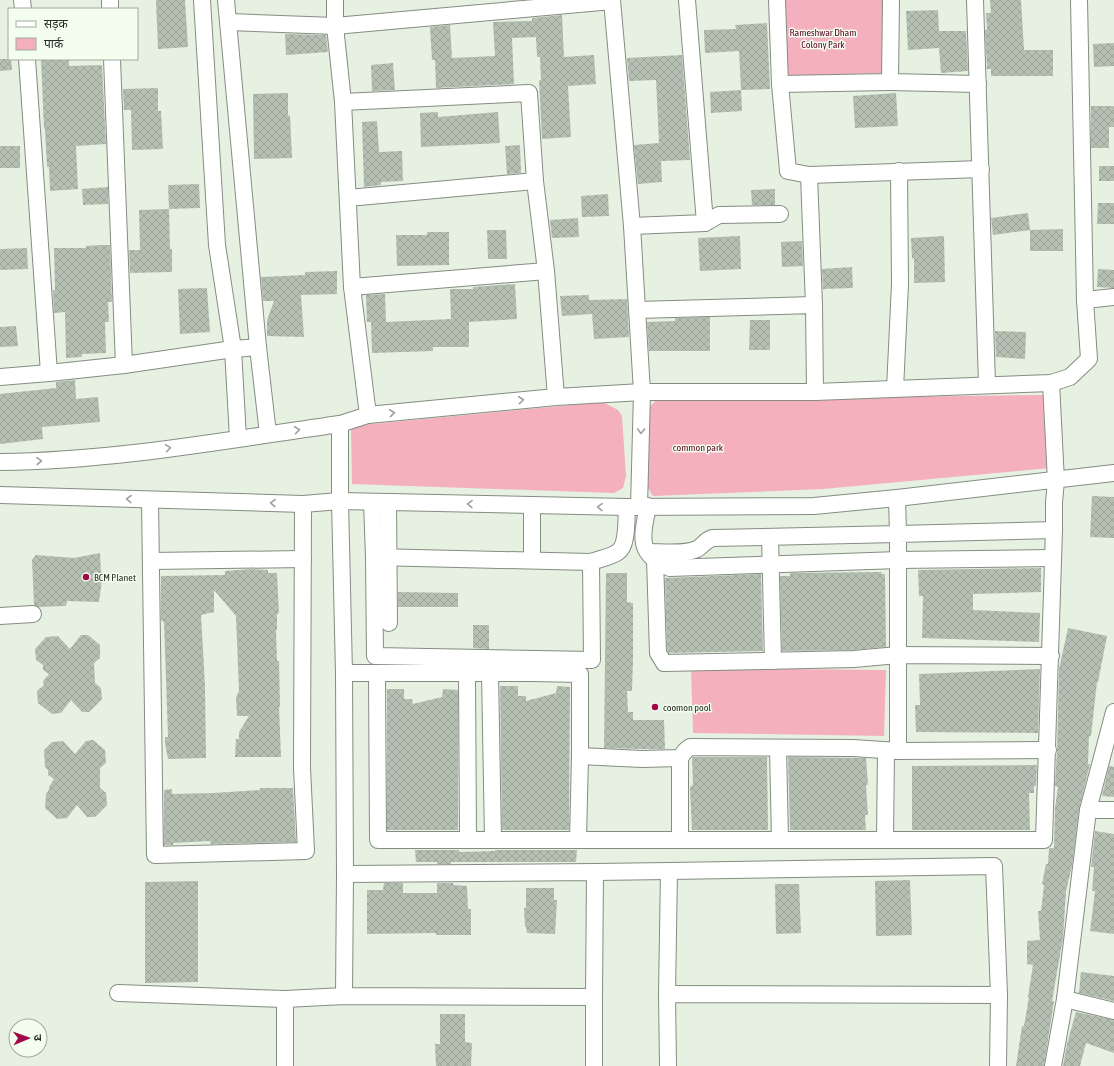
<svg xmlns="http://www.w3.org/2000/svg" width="1114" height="1066" font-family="'Asap Condensed','Noto Sans Devanagari',sans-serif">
<defs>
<pattern id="building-cross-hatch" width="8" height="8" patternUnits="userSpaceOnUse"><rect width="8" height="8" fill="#b5c0b2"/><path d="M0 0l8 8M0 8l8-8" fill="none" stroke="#9ca599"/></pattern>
</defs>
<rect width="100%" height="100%" fill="#e6f1e2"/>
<g fill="#f5b0be">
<path d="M783,0H884V73L787,76Z"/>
<path d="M1044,395L1051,468L823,489L653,496L646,485L647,410L656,400Z"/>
<path d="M603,402L618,410L622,416L626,476L623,488L614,493L352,484L351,426Z"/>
<path d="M691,668L886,670L884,736L693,733Z"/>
</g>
<g fill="url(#building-cross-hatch)">
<path d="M156,0H185L188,47L158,49Z"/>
<path d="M990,0H1021L1024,50H1053V76H991V69H987L985,30H987L986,13H991Z"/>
<path d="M938,10L939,31H966L968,71L941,73L939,48L908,50L906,11Z"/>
<path d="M562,15L564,57L594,55L596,84L568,86L571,137L542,139L539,80H541L540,57H537L536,37L512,38L514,84L436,88L435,60H432L430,27L450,25L452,58L495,56L493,22L532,21V18Z"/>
<path d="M767,23L770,89L741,90L739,51L705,53L704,30L736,29L735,25Z"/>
<path d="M285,34L326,35L328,52L286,55Z"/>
<path d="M1114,43V66L1094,67L1093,44Z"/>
<path d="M682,55L690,160L661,161L662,182L638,184L634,145L659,143L656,80L629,81L627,58Z"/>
<path d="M0,59H11L12,70L0,71Z"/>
<path d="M41,59H69V66L102,65L106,144L76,146L78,189L50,191L49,167H47L45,129H44Z"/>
<path d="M393,63L395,90L372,91L371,65Z"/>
<path d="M158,88V111H161L163,149L132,150L131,110H124L123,89Z"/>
<path d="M741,90L742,111L711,113L710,92Z"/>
<path d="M288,93V116L290,115L292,158L254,159L253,94Z"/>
<path d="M896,93L898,126L855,128L853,96Z"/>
<path d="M1091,106H1114V127H1109V148H1091Z"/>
<path d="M438,112V117L498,112L500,143L421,147L420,113Z"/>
<path d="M377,121L379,152L402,151L403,181L381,182V185L364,187L362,122Z"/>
<path d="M520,145L521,173L507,174L505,146Z"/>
<rect x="0" y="146" width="20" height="22"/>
<rect x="1099" y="166" width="15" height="15"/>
<path d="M199,184L200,208L169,209L168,185Z"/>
<path d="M108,187V204L83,205L82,189Z"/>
<path d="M775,189V205H752L751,190Z"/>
<path d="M608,194L609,216L582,217L581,196Z"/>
<path d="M1098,203H1114V224H1097Z"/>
<path d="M169,209L170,249H172V272L130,273L129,250H140L139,210Z"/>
<path d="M1028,213L1030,230L993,235L991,218Z"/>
<path d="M578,218L579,237L552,238L550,220Z"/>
<path d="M1063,229V251H1030V230Z"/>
<path d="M487,230H506L507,259H488Z"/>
<path d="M427,232H449V265L397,266L396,235H427Z"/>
<path d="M740,236L741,269L700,271L698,238Z"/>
<path d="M944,236L945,282L914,283V258L912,259L911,238Z"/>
<path d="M802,241L803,266L782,267L781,242Z"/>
<path d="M101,245H110L112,302H108L109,322H105L106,353L82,354V357L66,358L65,312L54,313L53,290H55L54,248H86V246Z"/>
<path d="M27,248L28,269L0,270V249Z"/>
<path d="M852,267L853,288L823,289L822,269Z"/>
<path d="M1098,269L1114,270V288L1097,287Z"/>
<path d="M337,271V294L301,295L304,337L267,336V320L274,301H263L261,277L305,275V272Z"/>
<path d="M515,284L517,319L469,322V347H433V351L372,353L371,322H367L366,295L385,294L386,322L451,319L450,289H473V287Z"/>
<path d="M207,288L210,332L180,334L178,289Z"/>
<path d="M589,295V300L627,299L629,337L594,339L592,314L562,316L560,296Z"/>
<path d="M710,317V351H649L647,322L675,321V318Z"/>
<path d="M750,320H770V350H749Z"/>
<path d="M16,326L18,346L0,347V327Z"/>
<path d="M995,331L1026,332L1025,359L996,357Z"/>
<path d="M75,380L76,399L98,397L100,422L42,427L43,439L0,444V394L56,388V382Z"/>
<path d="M1092,496L1114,497V538L1090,537Z"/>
<path d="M100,553L101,572H103L99,602L67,601L66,606L39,607L34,605L32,560L36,555L74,558Z"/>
<path d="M1041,568V592L973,594V610L1040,613L1039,642L922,638L923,596H919L918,570Z"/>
<path d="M251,569L268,570V573H277L279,613L277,614V630H276L277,661H279L280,707H279L281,757H235L236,739H239V732L249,716H237L236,697L239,691L236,616L214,590V612L201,615L205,686L206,758L168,759L165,743V737H168L164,622L161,620V576L225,575V571Z"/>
<path d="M882,572L881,574H885L886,647L853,650L782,651L780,576H790V573Z"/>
<path d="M606,573H627V602L633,603V660L632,691H627L628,712H633V720H664L665,749H642L604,748Z"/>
<path d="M761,574L763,651L669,653L667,650L665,578Z"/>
<path d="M398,592L458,593V607H398Z"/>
<path d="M473,625H489V649L473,648Z"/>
<path d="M1068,628L1107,636L1098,682H1097L1091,736H1089L1088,764H1090L1079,809L1072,866L1066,891L1063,938L1052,1001H1054L1044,1066H1016L1022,1026H1024L1029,997H1028L1033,965L1027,964V941L1040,940L1038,911H1041L1044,885L1042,884L1046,864H1048L1049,848H1054L1055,808L1058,787L1055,786L1057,750L1059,669Z"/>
<path d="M81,635H88L100,645V658L94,663L95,683L101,688L102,699L89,712H82L71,700L61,713L52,714L38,703L37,691L44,685L43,681L49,674L43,670V665L36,660L35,649L46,637L58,636L70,649Z"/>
<path d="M1040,669L1038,733L916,732L915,705H920L919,674Z"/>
<path d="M500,686H518V696H526V701L556,693L557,686L570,687L569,830H502Z"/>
<path d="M387,689H404V699H412L413,704L442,697L443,689L458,690V830H387Z"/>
<path d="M93,740L105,750L106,763L100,768V788L106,793L107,805L95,817H87L77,805L67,818L57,819L45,808L46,794L49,790V787L54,779L48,775V770L45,767L44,750L52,742L63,741L75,754L86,741Z"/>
<path d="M693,757H767L768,830H692L690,788L693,784L692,758Z"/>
<path d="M788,757L866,758L868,785H866L868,815H865L866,830H790Z"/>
<path d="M1037,765L1036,786H1034V793H1029L1030,830H912V766Z"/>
<path d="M1109,766L1114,767V797L1102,796Z"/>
<path d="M260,788H293L296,842L211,844L210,841L173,843V845H164V790L172,789V794L213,793L260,790Z"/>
<path d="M1095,831L1114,834V934L1090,931L1095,891H1092L1094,867H1091Z"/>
<path d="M415,850H459V852L495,851V850H577L576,862H451V864H437V862H416Z"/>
<path d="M910,880L912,935L876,936L875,881Z"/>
<path d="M198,881V982L145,983V882Z"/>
<path d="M384,883H403V893H437V883H453V885L467,886L468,909H471V935H436V933L367,934V890H383Z"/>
<path d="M775,884H799L801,933L776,934Z"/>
<path d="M526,888H554V900H557L555,934L527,933L526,927L525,926L524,908H526Z"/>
<path d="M1081,972L1114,976V1001L1079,993Z"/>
<path d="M1076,1012L1114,1020V1053L1086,1043L1080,1066H1063L1067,1044Z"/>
<path d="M440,1014H465V1042L472,1043L471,1066H436L435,1044H440Z"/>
</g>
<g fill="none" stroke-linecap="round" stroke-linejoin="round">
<g stroke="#838d80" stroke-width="18">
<g id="minor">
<path d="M22,0L23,9"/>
<path d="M110,0V9"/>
<path d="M202,0L217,245L233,349L238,438"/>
<path d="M226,0L258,347L268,434"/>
<path d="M335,0V26L343,102L352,287L368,415"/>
<path d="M612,0L632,226L642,392L639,507"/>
<path d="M777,0L780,84L788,171L809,175L814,305"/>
<path d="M891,0L890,82L978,84"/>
<path d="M975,0L987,385"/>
<path d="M228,22L335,26L612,1"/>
<path d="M27,59L49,373L124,365"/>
<path d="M112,59L124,365L233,349L258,347"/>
<path d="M780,84L890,82"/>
<path d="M343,102L529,93L535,181L546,271L556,397"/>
<path d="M809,175L981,169"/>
<path d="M348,198L535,181"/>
<path d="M705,223L719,215L780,214"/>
<path d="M632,226L705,223L687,0"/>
<path d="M352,287L546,271"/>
<path d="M1085,300L1114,297"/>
<path d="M637,310L814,305L815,392"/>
<path d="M0,377L49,373"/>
<path d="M895,389L900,284L899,171"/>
<path d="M340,424V501L344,673L345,874"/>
<path d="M0,462C114,461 227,440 340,424L368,415L556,397L642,392H815L1051,383L1070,377L1089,359L1085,300L1079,0"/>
<path d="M0,495L303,504L340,501L627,507L814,506L897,498L1114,473"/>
<path d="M150,500L155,855L306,851L302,768L303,504"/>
<path d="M372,502L374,557"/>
<path d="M388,502L389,623"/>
<path d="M648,506C642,537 636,554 670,568L899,560L1053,558"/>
<path d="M770,537L773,661"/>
<path d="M648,552C662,552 684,555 697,549C703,546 704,541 712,538L898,534L897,498"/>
<path d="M655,559L658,653L664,663L854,659L898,655L1051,656"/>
<path d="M532,560V505"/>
<path d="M151,561L303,559"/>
<path d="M591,562L592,660L375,656L374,557L591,562C599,559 611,557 618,552C628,545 626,519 627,507"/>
<path d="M0,616L33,614"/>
<path d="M344,673H533L580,674V756L642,759L680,758L685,751L690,747L853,748L898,751V534L1054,530V502L1056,481L1051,383"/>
<path d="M377,673L378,840H1044L1054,530"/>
<path d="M467,673L468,840"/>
<path d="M490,673L493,840"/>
<path d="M778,748L780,840"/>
<path d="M898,751L1048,750"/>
<path d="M1088,810L1114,712"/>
<path d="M578,840L580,756"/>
<path d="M680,840V758"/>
<path d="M885,840L886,751"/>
<path d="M595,872L669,871"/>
<path d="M118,993L285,999"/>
<path d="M667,994L669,871L994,866L999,995L998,1066"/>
<path d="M594,997V1066"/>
<path d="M1065,999L1114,1011"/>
<path d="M285,1066V999L344,996L594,997L595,872L345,874L344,996"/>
<path d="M668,1066L667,994L999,995"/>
<path d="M1053,1066L1065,999L1088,810H1114"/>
</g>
</g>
<use href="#minor" stroke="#fff" stroke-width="16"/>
</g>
<defs><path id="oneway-chevron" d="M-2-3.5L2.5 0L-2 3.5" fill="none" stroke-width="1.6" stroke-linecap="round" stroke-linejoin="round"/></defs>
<g stroke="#9ea09e">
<use href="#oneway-chevron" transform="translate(521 400) rotate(-6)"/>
<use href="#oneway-chevron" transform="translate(392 413) rotate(-6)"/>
<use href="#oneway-chevron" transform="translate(297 430) rotate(-8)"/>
<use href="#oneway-chevron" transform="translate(641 431) rotate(92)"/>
<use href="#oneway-chevron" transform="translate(168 448) rotate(-8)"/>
<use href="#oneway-chevron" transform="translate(39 461) rotate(-3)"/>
<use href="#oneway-chevron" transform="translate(129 499) rotate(-178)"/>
<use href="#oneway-chevron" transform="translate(273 503) rotate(-178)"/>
<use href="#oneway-chevron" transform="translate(470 504) rotate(-179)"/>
<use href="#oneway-chevron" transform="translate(600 507) rotate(-179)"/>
</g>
<g fill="#a10949" stroke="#f3feef" stroke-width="1.5">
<circle cx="86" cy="577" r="4"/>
<circle cx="655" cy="707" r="4"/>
</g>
<g text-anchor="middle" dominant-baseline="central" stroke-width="3" stroke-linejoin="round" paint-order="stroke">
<g font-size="10" fill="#5c0327" stroke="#f3feef">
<text x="823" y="32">Rameshwar Dham<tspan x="823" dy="12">Colony Park</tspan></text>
<text x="698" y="447">common park</text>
</g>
<g font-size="10" fill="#282c27" stroke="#f3feef" text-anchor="start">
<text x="94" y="577">BCM Planet</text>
<text x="663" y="707">coomon pool</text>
</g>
</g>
<rect x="8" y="8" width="130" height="52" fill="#f3feef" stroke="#a2aa9f"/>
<rect x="16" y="21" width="20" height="6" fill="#ffffff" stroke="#a2aa9f"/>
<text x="44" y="28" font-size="12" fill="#282c27">सड़क</text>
<rect x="16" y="38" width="20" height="12" fill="#f5b0be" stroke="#a2aa9f"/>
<text x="44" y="48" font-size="12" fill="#282c27">पार्क</text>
<g transform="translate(28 1038) rotate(88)"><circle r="19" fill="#f3feef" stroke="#a2aa9f"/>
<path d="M0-3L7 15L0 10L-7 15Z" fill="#a10949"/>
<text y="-6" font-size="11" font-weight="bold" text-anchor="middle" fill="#282c27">उ</text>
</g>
</svg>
